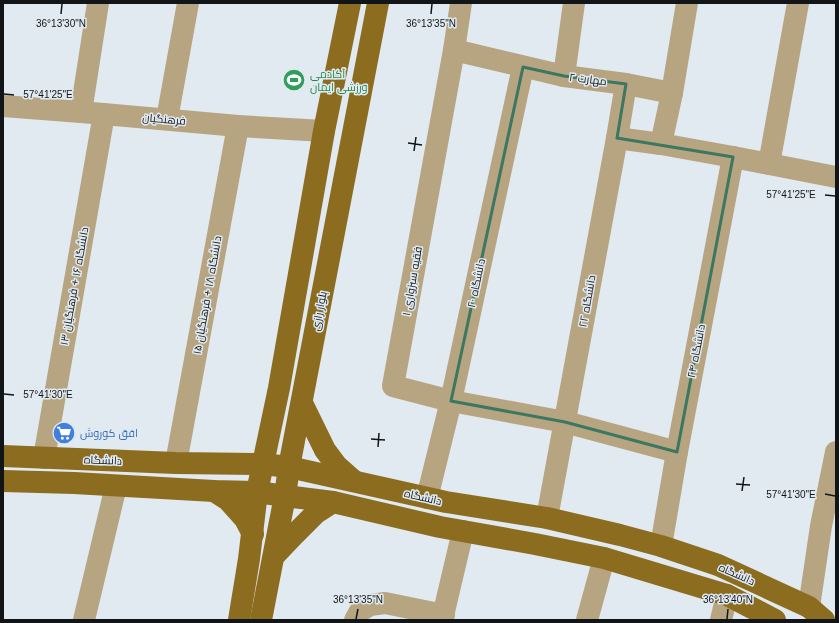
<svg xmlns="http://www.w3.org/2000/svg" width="839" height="623" font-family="Arial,Cairo,sans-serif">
<rect width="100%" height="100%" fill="#e1eaf1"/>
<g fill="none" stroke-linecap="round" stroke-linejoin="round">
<g stroke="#b7a582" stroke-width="22">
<path d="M461,3L454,50L393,386L451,401L565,422L677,452"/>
<path d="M454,50L564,76L626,84L672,93L661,144L733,157L836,177"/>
<path d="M564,76L574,3"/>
<path d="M672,93L687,3"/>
<path d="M3,106L81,112L238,126L324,131"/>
<path d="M81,112L98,3"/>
<path d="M167,119L188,3"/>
<path d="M617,138L661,144"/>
<path d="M769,164L798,3"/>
<path d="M44,458L104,114"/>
<path d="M176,463L238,126"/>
<path d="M427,498L451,401L523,67"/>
<path d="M547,518L617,138L626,84"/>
<path d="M661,546L677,452L733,157"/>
<path d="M809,607L821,526L836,452"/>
<path d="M84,620L116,486"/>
<path d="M355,620L360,611L370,605L385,603L444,615"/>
<path d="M442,620L463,531"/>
<path d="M587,620L604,558"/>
<path d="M721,620L727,595"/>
</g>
<g stroke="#8c6c1f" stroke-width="22">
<path d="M302,403L325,450L337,466L354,481"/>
<path d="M3,456L176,463L263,464L289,467L446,502L547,518L620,535L661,546L718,565L809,607L824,620"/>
<path d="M3,481L74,483L214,491L257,492L285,496L333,502L440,527L535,544L604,558L727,595L775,620"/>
<path d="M214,491L228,500L245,519L253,534"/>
<path d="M274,556L294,535L316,513L333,502"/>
<path d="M239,620L249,559L257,492L279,388L324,131L350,3"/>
<path d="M261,620L285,496L289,467L378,3"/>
</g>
</g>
<path fill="none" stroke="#3b7761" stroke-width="3" stroke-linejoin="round" d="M523,67L564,76L626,84L617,138L733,157L677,452L565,422L451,401Z"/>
<path fill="none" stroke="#121517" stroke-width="1.5" d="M61,14L62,4M431,14L432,4M4,94L14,95M408,143L422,145M414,151L416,137M825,195L835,196M4,394L14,395M371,439L385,440M378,447L379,433M736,484L750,485M742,491L744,477M825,494L835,496M356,619L358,609M727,619L728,609"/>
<defs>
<g id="stadium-disc" transform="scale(1.15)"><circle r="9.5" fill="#2e9e5b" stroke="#e1eaf1"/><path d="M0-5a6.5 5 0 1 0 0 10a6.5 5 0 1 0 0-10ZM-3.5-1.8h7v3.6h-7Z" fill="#fff"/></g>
<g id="supermarket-disc" transform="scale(1.15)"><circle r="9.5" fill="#3f7fe0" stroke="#e1eaf1"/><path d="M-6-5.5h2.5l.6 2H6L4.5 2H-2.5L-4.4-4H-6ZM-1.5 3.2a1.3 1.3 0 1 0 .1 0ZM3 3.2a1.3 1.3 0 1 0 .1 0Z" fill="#fff"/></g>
</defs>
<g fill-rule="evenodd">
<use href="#stadium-disc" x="294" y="80"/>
<use href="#supermarket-disc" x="64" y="433"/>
</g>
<g text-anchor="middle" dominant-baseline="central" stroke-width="3" stroke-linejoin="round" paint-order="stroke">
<g font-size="11" fill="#27864d" stroke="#e1eaf1" text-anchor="start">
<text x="310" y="74">آکادمی<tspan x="310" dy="13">ورزشی ایمان</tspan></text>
</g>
<g font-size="11" fill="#121517" stroke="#e1eaf1">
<text transform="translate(588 79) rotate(7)">مهارت ۲</text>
<text transform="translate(164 119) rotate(5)">فرهنگیان</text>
<text transform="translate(412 281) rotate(-80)">فقیه سبزواری ۱</text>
<text transform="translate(476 283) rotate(-78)">دانشگاه ۲۰</text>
<text transform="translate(74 286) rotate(-80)">دانشگاه ۱۶ + فرهنگیان ۱۳</text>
<text transform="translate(207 295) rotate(-80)">دانشگاه ۱۸ + فرهنگیان ۱۵</text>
<text transform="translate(587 301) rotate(-80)">دانشگاه ۲۲</text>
<text transform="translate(319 311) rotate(-79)">بلوار رازی</text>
<text transform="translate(696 351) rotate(-79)">دانشگاه ۲۴</text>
<text transform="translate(103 460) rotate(2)">دانشگاه</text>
<text transform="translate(423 497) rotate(13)">دانشگاه</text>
<text transform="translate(737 574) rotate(24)">دانشگاه</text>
</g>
<g font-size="11" fill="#366cbe" stroke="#e1eaf1" text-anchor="start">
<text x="80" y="433">افق کوروش</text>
</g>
</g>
<g font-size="10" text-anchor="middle" fill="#121517" stroke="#e1eaf1" stroke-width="3" stroke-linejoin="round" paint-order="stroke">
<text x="61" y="27">36°13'30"N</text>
<text x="431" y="27">36°13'35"N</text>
<text x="48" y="98">57°41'25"E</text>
<text x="791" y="198">57°41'25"E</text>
<text x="48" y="398">57°41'30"E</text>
<text x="791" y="498">57°41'30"E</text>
<text x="358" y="603">36°13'35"N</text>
<text x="728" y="603">36°13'40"N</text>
</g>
<rect width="839" height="623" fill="none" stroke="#121517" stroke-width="8"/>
</svg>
